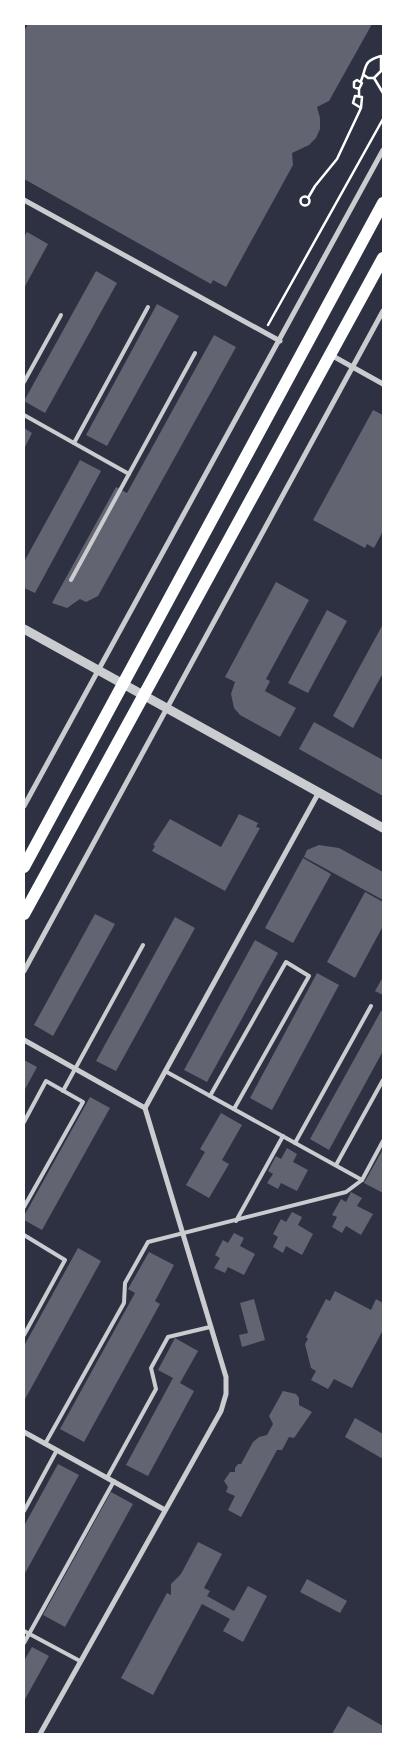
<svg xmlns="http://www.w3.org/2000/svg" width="407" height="1758" font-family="'IBM Plex Sans',sans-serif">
<rect width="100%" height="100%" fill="#2d3142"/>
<g fill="#626471">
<path d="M28,24H372L329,101L317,107L320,118V129L316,138L309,145L292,153L293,165L226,287L213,280L211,284L24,179V32Z"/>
<path d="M27,232L48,244L24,288V237Z"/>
<path d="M96,271L117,283L45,413L24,401Z"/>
<path d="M157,304L179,316L107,446L86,435Z"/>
<path d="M214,335L236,347L98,596L86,602L80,599L67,608L52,603L116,487L127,493Z"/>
<path d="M373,410L383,415V531L374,548L367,544L365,548L313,520Z"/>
<path d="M24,428L32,433L24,449Z"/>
<path d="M80,460L101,471L35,593L24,588V559L25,560Z"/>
<path d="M276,582L309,600L266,679L270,681L265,691L296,708L280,737L240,715L234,708L231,694L235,682L225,677Z"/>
<path d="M327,610L347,621L308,693L288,683Z"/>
<path d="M383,624V673L353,728L333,716Z"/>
<path d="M314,722L383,760V796L299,749Z"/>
<path d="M239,814L258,823L256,827L260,828L225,891L152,851L155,846L153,845L170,819L221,847Z"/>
<path d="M319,845L339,848L383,872V900L304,857L307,850Z"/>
<path d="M303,858L331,874L293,943L265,928Z"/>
<path d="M365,892L383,902V926L355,978L327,962Z"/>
<path d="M95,914L115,924L53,1036L34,1025Z"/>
<path d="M175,917L195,928L116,1071L96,1061Z"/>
<path d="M255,940L278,953L207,1082L184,1070Z"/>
<path d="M317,973L339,985L272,1110L250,1098Z"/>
<path d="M383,977V995L375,991Z"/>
<path d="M381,1011L383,1012V1051L329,1150L310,1139Z"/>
<path d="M24,1060L37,1067L24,1091Z"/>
<path d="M90,1097L110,1108L42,1230L24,1220V1216Z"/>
<path d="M221,1113L242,1125L222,1160L229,1164L209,1198L186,1185L205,1152L200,1149Z"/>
<path d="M287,1148L297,1154L293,1162L308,1170L297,1191L281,1183L278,1189L267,1183L273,1174L268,1171L276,1156L281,1159Z"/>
<path d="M383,1149V1193L364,1183Z"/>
<path d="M351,1192L362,1198L357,1206L373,1214L361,1235L346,1226L342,1233L332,1227L337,1217L332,1215L341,1199L346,1202Z"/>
<path d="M292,1212L302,1217L298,1225L313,1234L302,1255L286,1246L283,1253L273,1247L278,1237L273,1234L281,1219L286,1222Z"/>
<path d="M234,1233L244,1238L240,1246L255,1254L244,1275L228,1267L225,1273L214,1268L220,1258L215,1255L223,1240L228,1243Z"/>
<path d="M78,1248L101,1261L24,1401V1346Z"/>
<path d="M149,1252L174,1265L155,1301L160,1304L84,1442L60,1429L135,1293L128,1289Z"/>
<path d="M335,1291L371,1310L376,1299L383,1303V1330L352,1388L334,1379L328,1389L311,1380L316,1371L311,1368L305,1344L308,1339L306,1337L326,1299L330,1301Z"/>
<path d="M254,1299L265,1340L242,1347L239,1335L248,1333L240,1303Z"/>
<path d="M175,1338L198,1351L180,1383L194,1391L148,1476L126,1465L173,1378L158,1370Z"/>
<path d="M283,1391L296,1394L299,1398V1405L312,1412L294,1438L289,1437L282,1450H277L241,1517L228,1510L235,1496L226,1492L228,1487L224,1481L230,1472H235V1468L238,1464H241L253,1442L259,1437L267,1435L273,1424L269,1416Z"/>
<path d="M355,1418L383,1434V1459L345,1437Z"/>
<path d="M58,1464L79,1475L24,1575V1526Z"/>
<path d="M111,1492L133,1504L65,1627L43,1615Z"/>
<path d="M198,1542L222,1554L204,1588L210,1591L207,1596L234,1611L248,1586L267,1596L243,1642L223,1631L230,1619L202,1604L153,1695L121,1678L167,1593L171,1595V1584L181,1574Z"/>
<path d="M307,1579L347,1601L340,1613L300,1592Z"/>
<path d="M32,1647L49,1656L24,1701V1661Z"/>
<path d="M348,1706L383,1726V1734H332Z"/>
</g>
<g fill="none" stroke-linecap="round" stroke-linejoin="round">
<g stroke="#fff" stroke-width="2.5">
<path d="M374,78L383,93"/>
<path d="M361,81C367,66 363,61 381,56V71L374,78H368L364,75"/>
<path d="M359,95V89L354,87V82L357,80L362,83L359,89"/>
<circle cx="305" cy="201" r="4.5"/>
<path d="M308,198L315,186L337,159L361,108L353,103L355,96L362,97L361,108"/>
<path d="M268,325L383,119"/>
</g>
<g stroke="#caccd0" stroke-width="4">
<path d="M24,382L61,315"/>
<path d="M24,415L129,474"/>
<path d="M74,443L148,307"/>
<path d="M71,580L195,353"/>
<path d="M165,1071L362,1180"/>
<path d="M63,1091L143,945"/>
<path d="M210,1096L286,962L309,976L234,1109"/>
<path d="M24,1122L46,1081L83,1102L24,1207"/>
<path d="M295,1143L371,1006"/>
<path d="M336,1165L383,1080"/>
<path d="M236,1221L283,1136"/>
<path d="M24,1235L65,1260L24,1335"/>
<path d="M45,1444L124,1303L125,1283L148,1242L346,1192L362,1180L383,1141"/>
<path d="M107,1478L156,1389L151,1368L168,1337L210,1327"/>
<path d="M24,1511L57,1450"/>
<path d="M24,1631L80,1661"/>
<path d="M24,1643L114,1481"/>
</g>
<g stroke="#caccd0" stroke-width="5">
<path d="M24,200L280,341"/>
<path d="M331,355L383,384"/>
<path d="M24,806L383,150"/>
<path d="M24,971L383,311"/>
<path d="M24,1040L145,1108L226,1377V1394L221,1411L40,1734"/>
<path d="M145,1108L319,792"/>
<path d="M24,1432L165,1510"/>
</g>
<path stroke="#caccd0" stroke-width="9" d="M24,629L383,828"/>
<g stroke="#fff" stroke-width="12">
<path d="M24,867L383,203"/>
<path d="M24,914L383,258"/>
</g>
</g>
<rect width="407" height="1758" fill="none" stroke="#ffffff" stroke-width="50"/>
</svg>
